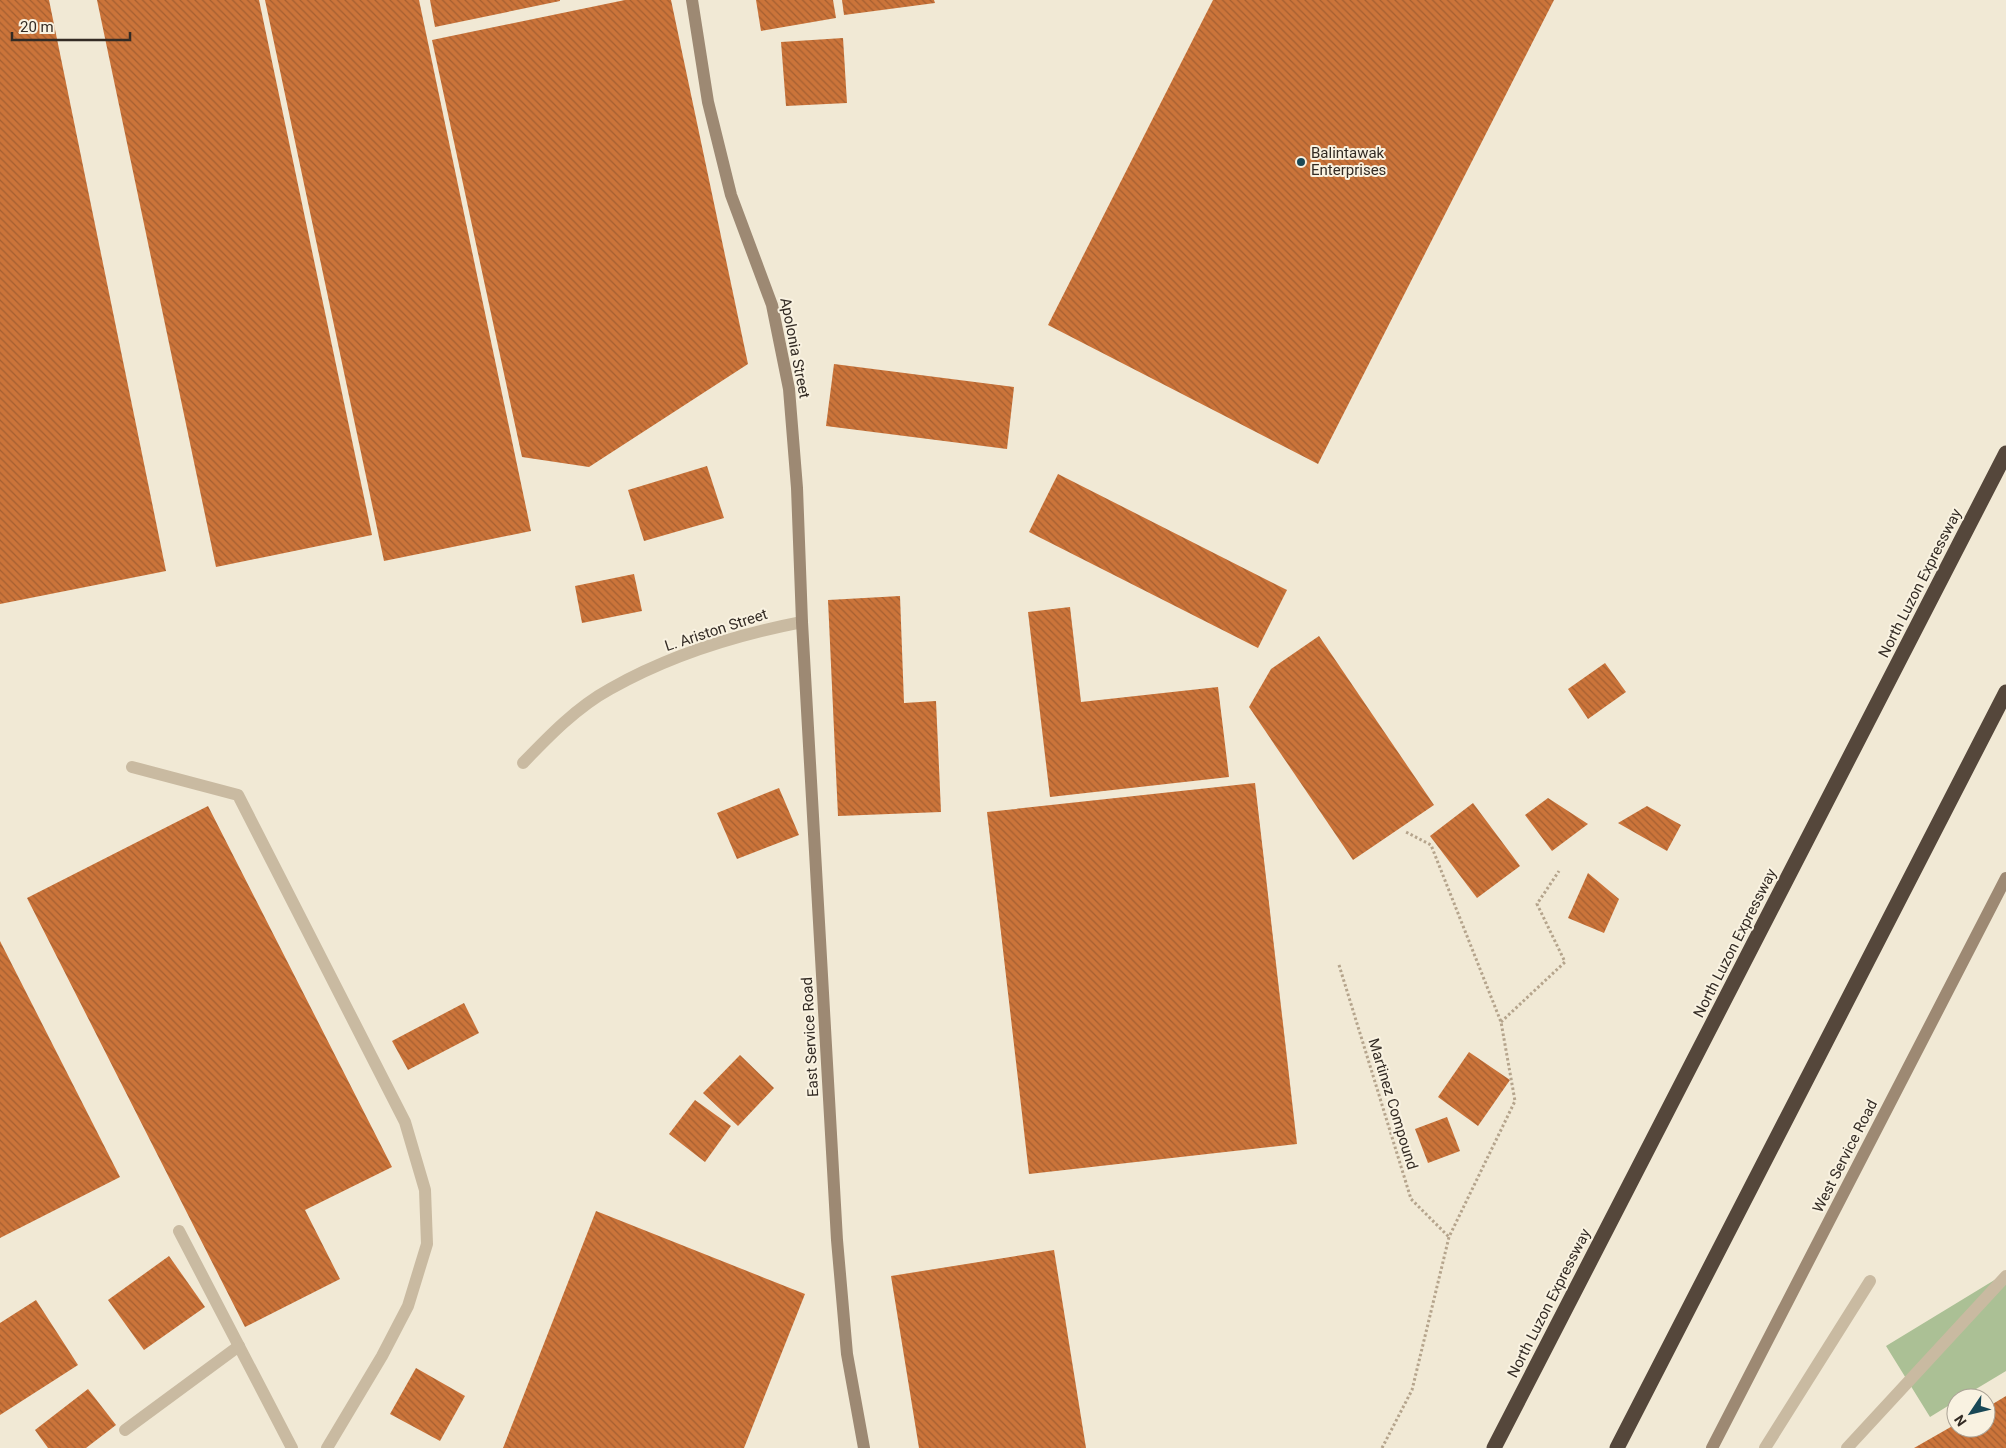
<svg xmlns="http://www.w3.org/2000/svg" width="2006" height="1448" font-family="Roboto,sans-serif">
<defs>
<pattern id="building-back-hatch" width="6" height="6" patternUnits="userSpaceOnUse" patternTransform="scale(1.25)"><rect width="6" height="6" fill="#cb743a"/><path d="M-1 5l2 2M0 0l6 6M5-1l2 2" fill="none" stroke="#a55f31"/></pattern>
</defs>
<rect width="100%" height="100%" fill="#f1e9d5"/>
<path fill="#abc095" d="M2006,1273V1371L1961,1398H1956V1401L1930,1417L1886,1346Z"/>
<g fill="url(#building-back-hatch)">
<path d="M0,0H49L166,571L0,604Z"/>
<path d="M97,0H259L372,535L216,567Z"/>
<path d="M265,0H419L531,531L384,561Z"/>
<path d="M430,0H560V1L435,27Z"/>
<path d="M625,0H671L748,364L589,467L522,457L432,40Z"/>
<path d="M756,0H833L836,18L761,31Z"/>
<path d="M842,0H934L935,3L844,15Z"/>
<path d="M1213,0H1554L1318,464L1048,325Z"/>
<path d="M843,38L847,103L786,106L781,42Z"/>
<path d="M834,364L1014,387L1007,449L826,426Z"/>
<path d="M707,466L724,518L644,541L628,490Z"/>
<path d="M1058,474L1287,590L1258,648L1029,532Z"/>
<path d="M634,574L642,611L582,623L575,586Z"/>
<path d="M900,596L904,703L936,701L941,812L838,816L828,600Z"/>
<path d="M1070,607L1081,702L1218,687L1229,777L1050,797L1028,612Z"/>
<path d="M1319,636L1434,805L1353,860L1249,707L1271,669Z"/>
<path d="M1605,663L1626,692L1588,719L1568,689Z"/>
<path d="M1255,783L1297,1144L1029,1174L987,812Z"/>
<path d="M779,788L799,835L737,859L717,813Z"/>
<path d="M1548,798L1588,824L1552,851L1525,815Z"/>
<path d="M1473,803L1520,866L1477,898L1430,836Z"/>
<path d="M208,806L392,1167L305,1210L340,1279L245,1327L27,898Z"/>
<path d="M1647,806L1681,825L1667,851L1618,823Z"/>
<path d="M1588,873L1619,899L1604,933L1568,918Z"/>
<path d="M0,941L120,1177L0,1238Z"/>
<path d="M464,1003L479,1033L408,1070L392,1041Z"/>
<path d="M1469,1052L1510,1080L1478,1126L1438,1097Z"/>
<path d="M740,1055L774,1088L738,1126L703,1093Z"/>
<path d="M695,1100L731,1126L705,1162L669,1134Z"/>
<path d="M1447,1117L1460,1151L1428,1163L1415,1129Z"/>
<path d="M596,1211L805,1294L744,1448H503Z"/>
<path d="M1054,1250L1086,1448H919L891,1276Z"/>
<path d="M169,1256L205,1307L144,1350L108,1300Z"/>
<path d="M36,1300L78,1365L0,1415V1323Z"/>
<path d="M416,1368L465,1396L440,1441L390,1414Z"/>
<path d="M88,1389L116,1425L86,1448H48L35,1430Z"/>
<path d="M2006,1396V1448H1914L1956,1424V1428H1986V1408Z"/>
</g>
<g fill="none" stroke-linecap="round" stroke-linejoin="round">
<g stroke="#b5a48c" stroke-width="3" stroke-dasharray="2.5 2.5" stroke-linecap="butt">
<path d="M1339,965L1411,1199L1449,1237"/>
<path d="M1501,1022L1565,962L1537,904L1559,871"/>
<path d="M1382,1448L1412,1390L1449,1237L1515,1101L1501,1022L1431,845L1406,832"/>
</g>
<g stroke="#c9baa1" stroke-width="12">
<path d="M125,1430L239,1346"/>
<path d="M1765,1448L1870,1281"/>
<path d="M1847,1448L2006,1276"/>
</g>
<g stroke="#c9baa1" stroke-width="12">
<path d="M523,763C549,736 577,707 610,689C670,655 735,635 802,622"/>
<path d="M132,767L238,795L405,1122L425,1190L427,1244L408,1306L382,1356L327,1448"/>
<path d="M179,1231L292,1448"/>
</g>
<g stroke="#9d8973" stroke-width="12">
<path d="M692,0L708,102L731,195L772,305L789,389L797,488L802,622L837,1240L847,1354L864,1448"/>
<path d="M1712,1448L2006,878"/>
</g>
<g stroke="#55473b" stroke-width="15">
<path d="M1494,1448L2006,453"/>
<path d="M1617,1448L2006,692"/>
</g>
</g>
<circle fill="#194856" stroke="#f9f2e1" stroke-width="2" cx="1301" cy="162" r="5"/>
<g text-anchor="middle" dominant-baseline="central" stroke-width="4" stroke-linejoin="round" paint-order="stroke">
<g font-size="15" fill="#332b24" stroke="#f9f2e1" text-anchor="start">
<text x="1311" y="153">Balintawak<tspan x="1311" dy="17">Enterprises</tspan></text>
</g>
<g font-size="15" fill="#332b24" stroke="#f9f2e1">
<text transform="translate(795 348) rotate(79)">Apolonia Street</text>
<text transform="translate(1920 583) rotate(-63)">North Luzon Expressway</text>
<text transform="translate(716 630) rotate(-18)">L. Ariston Street</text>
<text transform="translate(1735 943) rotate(-63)">North Luzon Expressway</text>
<text transform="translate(810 1037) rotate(-93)">East Service Road</text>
<text transform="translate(1393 1104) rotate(73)">Martinez Compound</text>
<text transform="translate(1845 1156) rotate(-63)">West Service Road</text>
<text transform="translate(1549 1303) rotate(-63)">North Luzon Expressway</text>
</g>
</g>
<g transform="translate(1971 1413) rotate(235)"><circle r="24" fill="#f9f2e1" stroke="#aaa295"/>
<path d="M0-4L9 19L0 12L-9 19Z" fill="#194856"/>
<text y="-8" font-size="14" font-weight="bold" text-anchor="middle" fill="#332b24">N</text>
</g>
<path d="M12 32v8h118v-8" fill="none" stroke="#332b24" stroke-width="2.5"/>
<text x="20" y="32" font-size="15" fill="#332b24" stroke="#f9f2e1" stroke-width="4" paint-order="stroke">20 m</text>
</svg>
